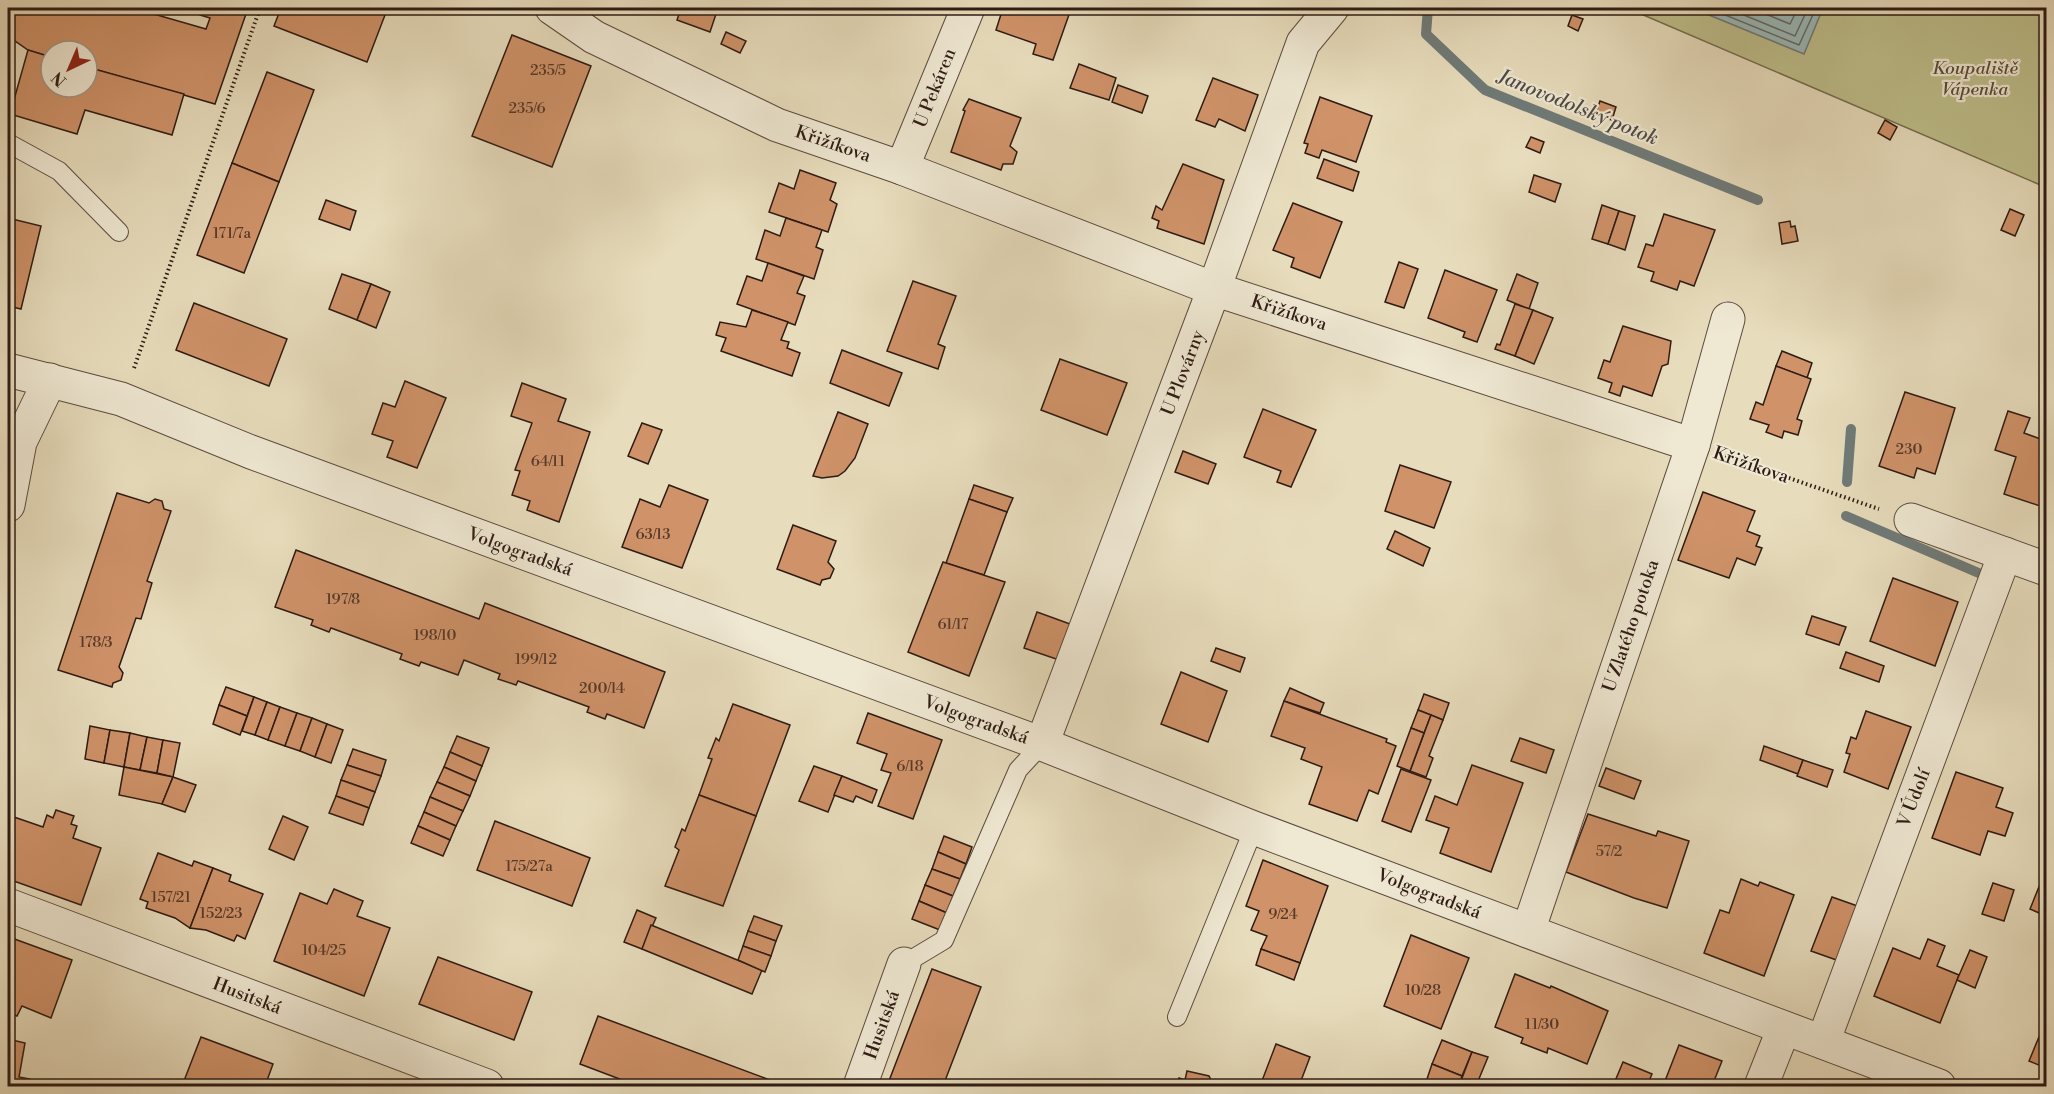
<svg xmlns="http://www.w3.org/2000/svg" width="2054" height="1094" font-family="'Libre Bodoni',serif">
<rect width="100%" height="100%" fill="#e7dcbc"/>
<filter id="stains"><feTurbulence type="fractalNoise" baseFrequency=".00333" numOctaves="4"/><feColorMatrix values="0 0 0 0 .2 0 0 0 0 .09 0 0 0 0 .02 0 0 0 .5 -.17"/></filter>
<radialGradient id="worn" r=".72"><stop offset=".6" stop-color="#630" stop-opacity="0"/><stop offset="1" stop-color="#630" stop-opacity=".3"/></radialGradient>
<path fill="#bdbe8b" stroke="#766c50" stroke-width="1.5" d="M1627,8H2046V186L2045,187Z"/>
<path fill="#9ab9ba" stroke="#6f7a78" stroke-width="1.5" d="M1692,8H1823L1804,54Z"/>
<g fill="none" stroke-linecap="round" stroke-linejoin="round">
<g stroke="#646a67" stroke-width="1.5">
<path d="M1708,8L1799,45L1816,8"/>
<path d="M1727,8L1795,36L1808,8"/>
<path d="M1751,8L1790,24L1798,8"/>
</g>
<g stroke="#6f7a78" stroke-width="10">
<path d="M1428,8L1426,34L1485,90L1758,200"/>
<path d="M1847,482L1851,429"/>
<path d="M1846,516L1981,574"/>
</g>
</g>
<g fill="#cf9269" stroke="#2e1b14" stroke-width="1.5">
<path d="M8,8H133L206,29L210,18L200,15L202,8H248L215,104L87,67V51H51V57L28,50L8,36Z"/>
<path d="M281,8H365L385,15L367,62L274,26Z"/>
<path d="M681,8H698L716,14L710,32L677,20Z"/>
<path d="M1003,8L1071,9L1053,60L1033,54L1036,44L996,30Z"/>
<path d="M1259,8H1279L1277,13Z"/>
<path d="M1572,15L1583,19L1578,31L1568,26Z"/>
<path d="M726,32L746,41L740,53L721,44Z"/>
<path d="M512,35L591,66L552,167L472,136Z"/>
<path d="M28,50L51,57V87H87V67L184,94L172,135L85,110L77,134L10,114Z"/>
<path d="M1079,64L1116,78L1109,100L1070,88Z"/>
<path d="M267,72L314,90L279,182L232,163Z"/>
<path d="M1213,78L1258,95L1245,131L1219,119L1215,127L1196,120Z"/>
<path d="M1118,85L1148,96L1142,113L1112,102Z"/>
<path d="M1320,97L1372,116L1356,162L1322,150L1319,158L1305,153L1308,144L1304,143Z"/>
<path d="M969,99L1021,118L1010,146L1017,152L1013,164H1003L1001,170L951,152L965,111L963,110Z"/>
<path d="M1600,101L1616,107L1612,120L1595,115Z"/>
<path d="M1885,120L1897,127L1890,140L1878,133Z"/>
<path d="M1531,137L1544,142L1540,153L1526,147Z"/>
<path d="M1324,159L1359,172L1353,191L1317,178Z"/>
<path d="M232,163L279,182L244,273L197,255Z"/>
<path d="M1183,164L1224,180L1204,244L1157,228L1159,221L1152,218L1156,206L1162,210Z"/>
<path d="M800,170L836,183L830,200L837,204L828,232L769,212L779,183L794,189Z"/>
<path d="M1534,175L1561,184L1555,202L1529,192Z"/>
<path d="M326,200L356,211L350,230L319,219Z"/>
<path d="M1293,203L1342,222L1320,278L1291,267L1294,258L1273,250Z"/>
<path d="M1602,205L1619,211L1608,244L1592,239Z"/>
<path d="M2010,209L2024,215L2015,236L2001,230Z"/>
<path d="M1619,211L1635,216L1625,250L1608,244Z"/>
<path d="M1664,214L1715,230L1694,286L1680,281L1677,290L1651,281L1654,272L1638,267L1646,244L1653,246Z"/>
<path d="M8,218L41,226L21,309L8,306Z"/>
<path d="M786,218L822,230L816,247L823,250L814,279L756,259L765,230L780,236Z"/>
<path d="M1790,221L1791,227L1795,226L1798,241L1782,244L1779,223Z"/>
<path d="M1399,262L1418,269L1404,308L1385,302Z"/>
<path d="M768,263L804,276L797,293L805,296L795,325L737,304L747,276L762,281Z"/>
<path d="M1445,270L1497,290L1477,342L1463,337L1465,332L1428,318Z"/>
<path d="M342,274L371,284L357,320L329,309Z"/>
<path d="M1517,274L1538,283L1529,309L1507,300Z"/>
<path d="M913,281L956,296L938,344L945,347L938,369L887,351Z"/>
<path d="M371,284L390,292L376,328L357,320Z"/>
<path d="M194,303L287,339L269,386L176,350Z"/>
<path d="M1515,304L1533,310L1515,356L1495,349L1497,344L1500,345Z"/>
<path d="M752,310L788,322L781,340L789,342L787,348L800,353L792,376L721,351L726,338L716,335L720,322L746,327Z"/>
<path d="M1533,310L1553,318L1534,364L1515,356Z"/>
<path d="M1623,326L1671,341L1668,364L1662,366L1652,396L1623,386L1620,396L1609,392L1612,383L1598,378L1604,360L1610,362Z"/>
<path d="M842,350L902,373L889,406L830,383Z"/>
<path d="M1782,351L1812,363L1807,378L1776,366Z"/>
<path d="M1060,359L1127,383L1107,435L1041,410Z"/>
<path d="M1776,366L1811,379L1797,419L1802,421L1798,435L1784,431L1782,438L1766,432L1769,425L1750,419L1756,402L1763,405Z"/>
<path d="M405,381L446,398L417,468L387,457L393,441L372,434L383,403L395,407Z"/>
<path d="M522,383L566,399L558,421L590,432L559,522L527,510L530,501L512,495L520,471L515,470L532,423L511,416Z"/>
<path d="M1905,392L1955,408L1935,474L1917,468L1914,478L1879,466Z"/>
<path d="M1263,409L1316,430L1291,487L1277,482L1281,471L1244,457Z"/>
<path d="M2008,411L2030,418L2024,433L2046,441V508L2004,494L2016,457L1995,450Z"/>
<path d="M838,412L868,424L855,458L845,471L838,476L822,478L813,476Z"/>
<path d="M642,423L662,430L648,464L628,456Z"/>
<path d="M1183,451L1216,464L1208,484L1175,472Z"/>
<path d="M1400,465L1451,482L1434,528L1385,511Z"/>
<path d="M669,485L708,500L682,568L622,547L640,499L660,507Z"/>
<path d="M974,485L1013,498L1007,512L969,499Z"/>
<path d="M1703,492L1755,511L1747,531L1760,536L1756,546L1762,548L1755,565L1737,558L1729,578L1678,560Z"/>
<path d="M117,493L149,503L155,499L162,501L164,509L171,511L147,581L152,583L141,619L136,618L119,667L123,673L121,680L113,683L112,687L58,670Z"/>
<path d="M969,499L1007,512L984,575L946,563Z"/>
<path d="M793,525L836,541L828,562L834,569L830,578L822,580L820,585L777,569Z"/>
<path d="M1395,531L1430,548L1423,566L1387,549Z"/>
<path d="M296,550L479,619L485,603L665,672L644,728L607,714L605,719L587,712L589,707L518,681L516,685L498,679L500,674L464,660L458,675L421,662L419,666L400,659L402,654L331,628L329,632L311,625L313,620L275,607Z"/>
<path d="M943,562L1005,582L969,676L908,652Z"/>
<path d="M1893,578L1958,602L1935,666L1870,641Z"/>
<path d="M1037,612L1081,628L1068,663L1024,648Z"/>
<path d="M1812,616L1846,627L1839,645L1806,634Z"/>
<path d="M1216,648L1245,658L1240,672L1211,661Z"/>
<path d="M1846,652L1884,666L1879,682L1840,668Z"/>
<path d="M1181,672L1227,691L1208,742L1161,724Z"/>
<path d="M226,687L254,697L247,716L219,705Z"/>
<path d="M1290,688L1324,703L1320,713L1284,701Z"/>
<path d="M1424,694L1449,703L1443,720L1418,710Z"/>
<path d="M254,697L267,702L255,735L242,731Z"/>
<path d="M1284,701L1387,739L1386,742L1396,746L1378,794L1369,790L1357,821L1309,804L1322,767L1301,759L1305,748L1271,736Z"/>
<path d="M267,702L280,707L268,740L255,735Z"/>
<path d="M733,704L790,725L756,816L699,795L712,759L708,758L716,738L719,741Z"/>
<path d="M219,705L247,716L240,735L213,724Z"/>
<path d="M280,707L297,713L285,746L268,740Z"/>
<path d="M1418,710L1431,715L1424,733L1411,728Z"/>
<path d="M1866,711L1911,727L1888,789L1844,772L1850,754L1846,753L1851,737L1856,739Z"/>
<path d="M297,713L312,718L300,751L285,746Z"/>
<path d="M868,713L942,740L913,819L878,806L891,773L881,770L887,754L857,743Z"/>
<path d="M1431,715L1443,720L1429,756L1433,758L1426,777L1410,771Z"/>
<path d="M312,718L327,724L315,757L300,751Z"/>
<path d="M327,724L343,730L331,763L315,757Z"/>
<path d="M90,726L110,730L104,763L85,759Z"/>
<path d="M1411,728L1424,733L1410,771L1397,766Z"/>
<path d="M110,730L130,733L124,767L104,763Z"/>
<path d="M130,733L147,737L140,770L124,767Z"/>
<path d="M457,736L489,748L482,766L450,752Z"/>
<path d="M147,737L163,740L157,773L140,770Z"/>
<path d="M1520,738L1554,750L1546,773L1511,761Z"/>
<path d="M163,740L180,743L173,777L157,773Z"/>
<path d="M1764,746L1803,760L1798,774L1760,760Z"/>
<path d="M353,749L386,760L381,776L347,765Z"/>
<path d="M450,752L482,766L476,781L444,767Z"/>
<path d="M1803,760L1833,770L1827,787L1797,776Z"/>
<path d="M347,765L381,776L375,792L341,780Z"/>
<path d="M1472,765L1523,783L1491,872L1440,853L1449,828L1426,820L1435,796L1457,805Z"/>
<path d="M814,766L842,776L828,812L799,801Z"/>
<path d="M124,767L173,777L162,804L119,795Z"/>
<path d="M444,767L476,781L470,796L437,782Z"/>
<path d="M1606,768L1641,781L1634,799L1599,786Z"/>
<path d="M1401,769L1431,780L1411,832L1382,821Z"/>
<path d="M1956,772L2003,788L1996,807L2013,813L2005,836L1988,831L1980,855L1932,838Z"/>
<path d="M842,776L877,790L872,803L856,796L853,802L834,795Z"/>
<path d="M173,777L196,785L185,812L162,804Z"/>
<path d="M341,780L375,792L369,808L336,796Z"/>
<path d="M437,782L470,796L463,811L430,797Z"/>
<path d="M699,795L756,816L723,906L665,886L679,850L675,847L682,829L685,831Z"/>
<path d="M336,796L369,808L363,825L329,813Z"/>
<path d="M430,797L463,811L456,826L424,812Z"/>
<path d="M56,810L74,816L71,824L77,826L73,838L101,848L81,905L8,879V835L14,817L43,827L47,815L53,818Z"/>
<path d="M424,812L456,826L450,840L418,826Z"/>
<path d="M1588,814L1656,836L1658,831L1689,841L1667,908L1634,898L1566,872Z"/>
<path d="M283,816L308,827L294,860L269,849Z"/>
<path d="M495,821L590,858L572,906L477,870Z"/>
<path d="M418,826L450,840L443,856L411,843Z"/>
<path d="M944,836L972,847L966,864L938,852Z"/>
<path d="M938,852L966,864L960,879L932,869Z"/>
<path d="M158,853L192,866L194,861L213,868L190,928L175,918L146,908L148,902L140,899Z"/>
<path d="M1263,860L1328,886L1300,963L1261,949L1267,936L1251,930L1259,911L1246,906Z"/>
<path d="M213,868L231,875L229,881L263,894L245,939L237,935L234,941L206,930L190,928Z"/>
<path d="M932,869L960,879L953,896L925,885Z"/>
<path d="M2045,872H2046V916L2030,909Z"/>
<path d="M1741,879L1758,886L1760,882L1794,895L1764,976L1704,953L1720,910L1729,913Z"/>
<path d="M1993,883L2014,890L2004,921L1982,914Z"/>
<path d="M925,885L953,896L947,913L919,901Z"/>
<path d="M334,889L363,901L357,916L390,928L364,996L274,961L300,893L327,904Z"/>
<path d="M1832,897L1866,909L1845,963L1811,951Z"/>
<path d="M919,901L947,913L940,930L912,919Z"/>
<path d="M637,910L656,918L642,949L624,942Z"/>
<path d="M754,916L782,926L776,941L748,931Z"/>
<path d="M651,925L762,970L752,994L642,949Z"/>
<path d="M748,931L776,941L771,956L743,946Z"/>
<path d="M1411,935L1469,958L1441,1029L1384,1006Z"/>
<path d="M9,937L72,960L51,1018L22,1006L17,1016L8,1013Z"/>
<path d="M1928,939L1945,946L1937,966L1959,975L1940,1023L1874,996L1893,948L1920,959Z"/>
<path d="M743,946L771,956L765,972L738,960Z"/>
<path d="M1261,949L1300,963L1294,980L1256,965Z"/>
<path d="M1970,950L1987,957L1975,988L1957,980Z"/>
<path d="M438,957L532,992L514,1040L419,1004Z"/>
<path d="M932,969L981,987L943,1086H887Z"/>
<path d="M1515,974L1550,988L1551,986L1608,1011L1587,1064L1548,1048L1547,1053L1521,1043L1523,1038L1495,1027Z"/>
<path d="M598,1016L786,1086H638L580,1064Z"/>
<path d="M2046,1020V1068L2029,1061Z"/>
<path d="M201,1037L273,1064L265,1086H182Z"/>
<path d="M8,1039L25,1043L19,1077L30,1079L28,1086H8Z"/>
<path d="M1442,1040L1472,1052L1462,1076L1432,1064Z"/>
<path d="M1276,1044L1310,1057L1299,1086H1260Z"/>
<path d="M1679,1045L1722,1061L1712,1086H1663Z"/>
<path d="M1472,1052L1488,1057L1476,1086H1459Z"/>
<path d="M1623,1062L1652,1074L1647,1086H1613Z"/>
<path d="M1432,1064L1462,1076L1459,1086H1438L1426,1082Z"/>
<path d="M1187,1071L1209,1076L1211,1080L1228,1086H1176L1179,1078L1185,1080Z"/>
</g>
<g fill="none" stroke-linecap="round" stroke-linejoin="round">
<g stroke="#5c4b3e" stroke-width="20">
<g id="lane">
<path d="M8,143L59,171L119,232"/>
<path d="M904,964L944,940L1018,770L1042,744"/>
<path d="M1177,1017L1254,828"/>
</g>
</g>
<g stroke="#5c4b3e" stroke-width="35">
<g id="street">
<path d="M552,8L594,37L777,125L902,168L1214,289L1693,445"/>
<path d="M902,168L968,8"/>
<path d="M8,370L121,399L251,452L1042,744L1254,828L1939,1086"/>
<path d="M8,505L20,442L50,380"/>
<path d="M1911,520L2046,569"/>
<path d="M1042,744L1214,289L1303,43L1332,8"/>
<path d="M8,905L487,1086"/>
<path d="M1528,931L1693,445L1728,319"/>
<path d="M1823,1042L2005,554"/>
<path d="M860,1086L904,964"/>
<path d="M1761,1086L1784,1028"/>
</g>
</g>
<g stroke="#2e1b14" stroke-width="4" stroke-dasharray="1.5 3" stroke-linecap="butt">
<path d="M134,368L260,8"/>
<path d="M1725,456L1879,509"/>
</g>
<use href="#lane" stroke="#efe8d3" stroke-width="18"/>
<use href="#street" stroke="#efe8d3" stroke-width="33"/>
</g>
<g text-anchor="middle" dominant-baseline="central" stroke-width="4.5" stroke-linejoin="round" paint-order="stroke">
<g font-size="15" fill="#563929">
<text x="548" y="70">235/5</text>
<text x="527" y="108">235/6</text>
<text x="232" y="233">171/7a</text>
<text x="1909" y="449">230</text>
<text x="548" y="461">64/11</text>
<text x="653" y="534">63/13</text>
<text x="343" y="599">197/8</text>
<text x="953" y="624">61/17</text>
<text x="435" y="635">198/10</text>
<text x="96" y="642">178/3</text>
<text x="536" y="659">199/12</text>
<text x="602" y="688">200/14</text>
<text x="910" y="766">6/18</text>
<text x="1609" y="851">57/2</text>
<text x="529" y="866">175/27a</text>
<text x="171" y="897">157/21</text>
<text x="221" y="913">152/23</text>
<text x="1283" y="914">9/24</text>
<text x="324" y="950">104/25</text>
<text x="1423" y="990">10/28</text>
<text x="1542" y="1024">11/30</text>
</g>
<g font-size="18" font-style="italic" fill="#594c38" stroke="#efe8d3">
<text x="1975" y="68">Koupaliště<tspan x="1975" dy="21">Vápenka</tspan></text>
</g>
<g font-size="18" fill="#2e1b14" stroke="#efe8d3">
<text transform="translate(935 88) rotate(-68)">U Pekáren</text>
<text transform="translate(833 144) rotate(19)">Křižíkova</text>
<text transform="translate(1289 313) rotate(18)">Křižíkova</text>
<text transform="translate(1183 373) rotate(-69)">U Plovárny</text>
<text transform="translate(1751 465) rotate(19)">Křižíkova</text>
<text transform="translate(520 552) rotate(20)">Volgogradská</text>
<text transform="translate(1631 626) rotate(-71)">U Zlatého potoka</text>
<text transform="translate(976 720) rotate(20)">Volgogradská</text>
<text transform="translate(1914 798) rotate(-69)">V Údolí</text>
<text transform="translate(1429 894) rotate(21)">Volgogradská</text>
<text transform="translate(247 996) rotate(21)">Husitská</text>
<text transform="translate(882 1025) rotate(-70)">Husitská</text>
</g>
<g font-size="20" font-style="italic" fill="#4e4a46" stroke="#efe8d3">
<text transform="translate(1578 108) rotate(22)">Janovodolský potok</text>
</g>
</g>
<rect width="2054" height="1094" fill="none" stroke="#e7dcbc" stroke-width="30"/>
<rect x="9" y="9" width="2036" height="1076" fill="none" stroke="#2e1b14" stroke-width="3"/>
<rect x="15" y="15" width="2024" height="1064" fill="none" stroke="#2e1b14" stroke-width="1.5"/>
<g transform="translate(69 69) rotate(224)"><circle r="28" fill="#efe8d3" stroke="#a29687" stroke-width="1.5"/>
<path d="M0-4.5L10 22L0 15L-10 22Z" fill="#8f2418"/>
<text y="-9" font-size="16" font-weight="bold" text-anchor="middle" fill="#2e1b14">N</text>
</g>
<rect width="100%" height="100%" filter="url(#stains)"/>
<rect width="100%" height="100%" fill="url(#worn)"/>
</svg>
